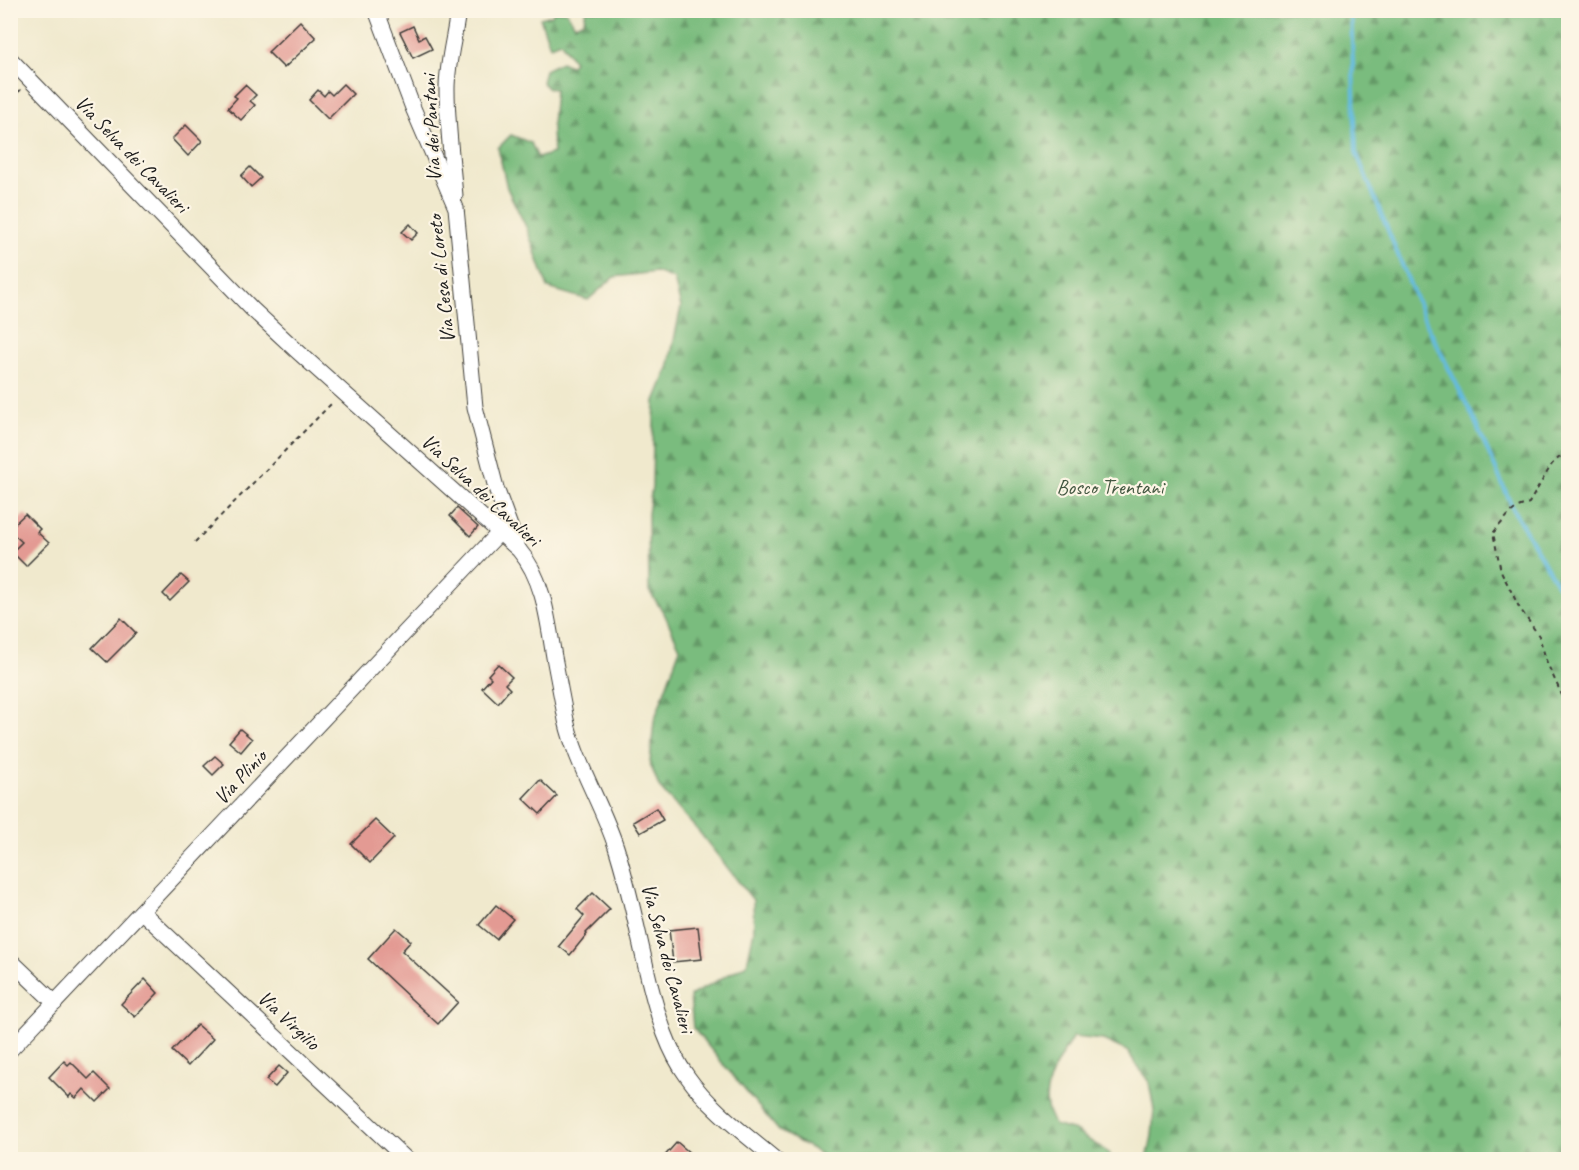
<svg xmlns="http://www.w3.org/2000/svg" width="1579" height="1170" font-family="Caveat,sans-serif">
<defs>
<pattern id="forest-firs" width="22" height="20" patternUnits="userSpaceOnUse" patternTransform="scale(1.5)"><rect width="22" height="20" fill="#7abc7e"/><path d="M5 1l3.5 6h-7zM16 11l3.5 6h-7z" fill="#639866"/></pattern>
</defs>
<rect width="100%" height="100%" fill="#fcf5e5"/>
<filter id="ink" filterUnits="userSpaceOnUse"><feTurbulence type="fractalNoise" baseFrequency=".0167" numOctaves="2"/><feDisplacementMap in="SourceGraphic" scale="12" xChannelSelector="R" yChannelSelector="G"/><feConvolveMatrix kernelMatrix="1 2 1 2 8 2 1 2 1" color-interpolation-filters="sRGB"/></filter>
<filter id="wash" filterUnits="userSpaceOnUse"><feTurbulence type="fractalNoise" baseFrequency=".008" numOctaves="4" result="noise"/><feDisplacementMap in="SourceGraphic" scale="24" xChannelSelector="R" yChannelSelector="G"/><feGaussianBlur stdDeviation="1.35" result="paint"/><feColorMatrix in="noise" values="0 0 0 0 0 0 0 0 0 0 0 0 0 0 0 0 0 1.4 0 .05"/><feComposite in="paint" operator="in"/></filter>
<g filter="url(#wash)">
<rect width="100%" height="100%" fill="#f0e9cd"/>
<path fill="url(#forest-firs)" stroke="#4b6c4d" stroke-width="1.5" d="M586,10L1568,11V1159H1147L1152,1136L1154,1110L1149,1082L1127,1051L1103,1040L1073,1037C1061,1055 1042,1085 1047,1107C1048,1113 1052,1119 1054,1125L1075,1131L1109,1153L1111,1159H828L814,1150L779,1131L693,1028L690,996L747,964L754,930L753,900L700,833L659,787L650,763L654,721L680,648L664,613L649,591L648,514L652,486L653,443L655,401L668,369L681,307L674,279L656,272L614,277L588,300L548,288L527,229L507,188L498,148L511,135L531,143L538,158L553,153L552,125L555,89L547,88L542,82L545,70L561,62L570,66L574,62L561,42L550,46L540,18L552,15L554,11H566L575,25L584,21Z"/>
<g fill="none" stroke-linecap="round" stroke-linejoin="round">
<g stroke="#63bbe0" stroke-width="4">
<path d="M1351,10L1356,152L1425,321L1473,417L1515,513L1568,603"/>
<path d="M1562,1160L1568,1150"/>
</g>
</g>
<g id="blocks">
<g fill="#e39a93">
<path d="M300,21L316,38L284,68L268,52Z"/>
<path d="M413,26L419,39L425,36L432,49L413,58L400,32Z"/>
<path d="M343,84L353,94L328,119L309,100L318,90L324,96L328,91L332,95Z"/>
<path d="M245,85L256,95L250,101L255,105L241,120L228,108L237,98L234,96Z"/>
<path d="M186,125L202,141L188,156L172,139Z"/>
<path d="M250,167L261,178L251,187L241,176Z"/>
<path d="M410,224L418,233L411,240L402,232Z"/>
<path d="M457,508L478,527L470,536L450,516Z"/>
<path d="M25,514L40,529L37,532L49,543L26,566L12,552L22,542L10,531V528Z"/>
<path d="M181,575L189,582L170,601L163,594Z"/>
<path d="M121,618L136,633L107,662L92,648Z"/>
<path d="M498,664L512,677L505,684L510,689L498,703L482,688L491,678L488,675Z"/>
<path d="M240,729L252,739L241,752L229,742Z"/>
<path d="M215,756L224,764L213,775L204,766Z"/>
<path d="M540,780L557,796L540,814L523,798Z"/>
<path d="M656,808L663,820L640,833L633,822Z"/>
<path d="M375,820L394,838L370,863L351,844Z"/>
<path d="M593,893L610,909L586,933L587,934L570,955L559,946L584,916L577,909Z"/>
<path d="M496,905L513,919L496,939L479,925Z"/>
<path d="M698,927L702,959L673,962L669,930Z"/>
<path d="M396,928L411,941L402,951L458,1002L438,1024L368,959Z"/>
<path d="M145,979L158,993L135,1017L121,1004Z"/>
<path d="M197,1025L213,1039L188,1066L172,1051Z"/>
<path d="M64,1061L68,1065L71,1062L88,1079L94,1073L110,1089L97,1102L84,1089L76,1098L71,1094L69,1097L49,1077Z"/>
<path d="M279,1066L287,1073L275,1087L266,1080Z"/>
<path d="M677,1142L698,1160H661Z"/>
</g>
</g>
</g>
<g filter="url(#ink)">
<use href="#blocks" fill-opacity="0" stroke="#3c3b37" stroke-width="1.5"/>
<g fill="none" stroke-linecap="round" stroke-linejoin="round">
<g stroke="#3c3b37" stroke-width="17">
<g id="street">
<path d="M376,10L413,108L456,208L475,407L496,488L518,548"/>
<path d="M10,59L252,309L296,350L519,550C544,579 548,621 554,657C558,678 562,699 566,720C576,764 602,804 616,847C631,893 639,941 651,988C659,1019 668,1050 687,1076C710,1109 745,1134 776,1160"/>
<path d="M455,196C452,161 447,125 447,89C447,62 455,37 458,10"/>
<path d="M142,912L407,1160"/>
<path d="M10,960L55,1003"/>
<path d="M10,1050L499,533"/>
</g>
</g>
<g stroke="#3c3b37" stroke-width="2" stroke-dasharray="4.5 4.5" stroke-linecap="butt">
<path d="M10,97L21,90"/>
<path d="M1568,431L1562,455L1552,464L1529,503L1518,507L1510,513L1493,533L1501,571L1519,607L1539,636L1547,663L1568,708"/>
<path d="M195,542L332,403"/>
</g>
<use href="#street" stroke="#fff" stroke-width="15"/>
</g>
</g>
<g text-anchor="middle" dominant-baseline="central" stroke-width="4.5" stroke-linejoin="round" paint-order="stroke">
<g font-size="21" fill="#1c1c1c" stroke="#fcf5e5">
<text transform="translate(431 128) rotate(-93)">Via dei Pantani</text>
<text transform="translate(132 154) rotate(46)">Via Selva dei Cavalieri</text>
<text transform="translate(441 279) rotate(-96)">Via Cesa di Loreto</text>
<text transform="translate(481 490) rotate(43)">Via Selva dei Cavalieri</text>
<text transform="translate(240 777) rotate(-47)">Via Plinio</text>
<text transform="translate(668 958) rotate(75)">Via Selva dei Cavalieri</text>
<text transform="translate(289 1020) rotate(43)">Via Virgilio</text>
</g>
<g font-size="21" fill="#425640" stroke="#fcf5e5">
<text x="1110" y="487">Bosco Trentani</text>
</g>
</g>
<rect width="1579" height="1170" fill="none" stroke="#fcf5e5" stroke-width="36"/>
</svg>
